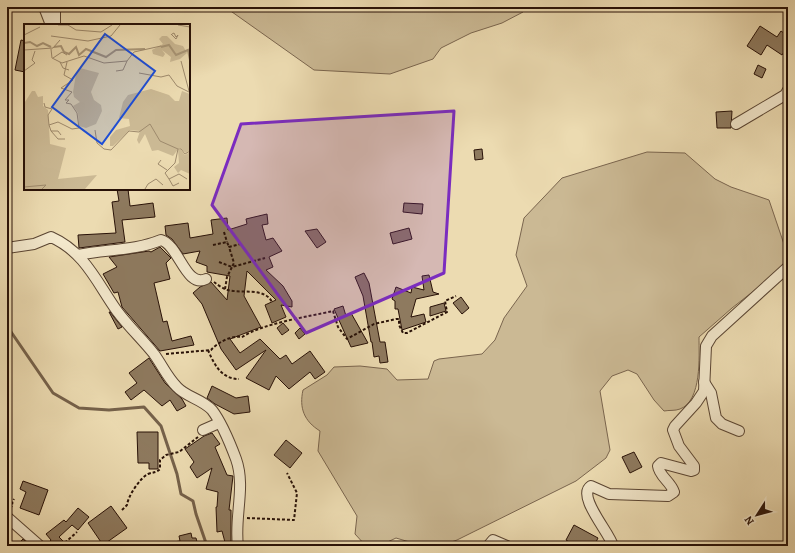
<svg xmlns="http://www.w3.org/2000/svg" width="795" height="553" font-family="Alegreya,serif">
<rect width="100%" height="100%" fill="#ecdbb1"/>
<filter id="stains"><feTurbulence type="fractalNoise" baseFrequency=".005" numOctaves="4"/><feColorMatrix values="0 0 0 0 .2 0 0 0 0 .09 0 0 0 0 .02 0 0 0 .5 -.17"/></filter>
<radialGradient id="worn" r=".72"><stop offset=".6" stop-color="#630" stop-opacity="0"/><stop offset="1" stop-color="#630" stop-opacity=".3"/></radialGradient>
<g fill="#cbb994" stroke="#7a654e">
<path d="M225,7H523V12L502,23L471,33L441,48L433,59L390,74L314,70Z"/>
<path d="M647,152L685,153L715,179L731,187L769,200L788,256V264L732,308L699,337C699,356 702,401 680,409C675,411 669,410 664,411L654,400L637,374L628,370L612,376L600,391L610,450L606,458L576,481L457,540L440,546H423L396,538L379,546H366L355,534L357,516L318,451L320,431C304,421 299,408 303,390L327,375L334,367L360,366L387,369L397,380L428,379L434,361L439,359L482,354L495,340L504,318L527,286L516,255L524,218L562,178Z"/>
</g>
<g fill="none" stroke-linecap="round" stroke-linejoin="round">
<path stroke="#75614a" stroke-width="3" d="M7,326L53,393L79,408L109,410L144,407L161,426L177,474L181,494L193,501L196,514L207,546"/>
</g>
<g fill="#8e7a5f" stroke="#281107">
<path d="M760,26L777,37L781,31L788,36V46L782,55L767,45L761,55L747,46Z"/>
<path d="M21,40L25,41V72L15,70Z"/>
<path d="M758,65L766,69L762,78L754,74Z"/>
<path d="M732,111L731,128H717L716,112Z"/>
<path d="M482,149L483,159L475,160L474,150Z"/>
<path d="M117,189H128L130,206L153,203L155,217L122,220L125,242L79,248L78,235L116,233L112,202L119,201Z"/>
<path d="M404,203L423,204L422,214L403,212Z"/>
<path d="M267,214L268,224L262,225L266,240L273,238L282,251L269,257L273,267L266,270L283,286L292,301V307L281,305L286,317L272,323L265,305L276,300L247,271L244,296L261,327L230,339L240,353L260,339L280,359L286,355L292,364L310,351L325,372L315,379L310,372L289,389L276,376L269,390L246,378L266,350L236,370L221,349L202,304L193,293L200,287L211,282L227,300L230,276L207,272V266L196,262L200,251L183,254L172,239L166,235L165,226L188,223L190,238L213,234L211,220L227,218L228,230L247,224L246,219Z"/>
<path d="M409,228L412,239L393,244L390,233Z"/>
<path d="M317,229L326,242L317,248L305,231Z"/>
<path d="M160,247L171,258L166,263L170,279L154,283L163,322L167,321L172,341L191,336L194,345L160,351L122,307L118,292L114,293L103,274L117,267L109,257L149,251L151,252Z"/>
<path d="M364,273L369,283L380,342H385L388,362L380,363L379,356L374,357L372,342H371L363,296L355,277Z"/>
<path d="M429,275L433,292L439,294L416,299L411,317L424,314L426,322L402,330L398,309H395V301L392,299L396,287L411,293L412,287L424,290L422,276Z"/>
<path d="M461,297L469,308L462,314L453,303Z"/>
<path d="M444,303L446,311L430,316V307Z"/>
<path d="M343,306L346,316L351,313L368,343L351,347L334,309Z"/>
<path d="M109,312H110L122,327L118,329Z"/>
<path d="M283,323L289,330L282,335L277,328Z"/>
<path d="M300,328L305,334L299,339L295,333Z"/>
<path d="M149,358L165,383L182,399L186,406L177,411L170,400L162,406L144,390L131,400L125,392L137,383L129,373Z"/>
<path d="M212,386L236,398L248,396L250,412L234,414L215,404L207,398Z"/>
<path d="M137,432H158V469H149V463H138Z"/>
<path d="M212,433L220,444L215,447L227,475L233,476L229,510H231V546H226L222,531L217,532L216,507H217L218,492L206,489L212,468L197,478L190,467L194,462L185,449L204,436Z"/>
<path d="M286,440L302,453L290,468L274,455Z"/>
<path d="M634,452L642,467L630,473L622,457Z"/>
<path d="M23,481L48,490L39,515L20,508L26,492L20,489Z"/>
<path d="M111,506L127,528L103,545L88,523Z"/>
<path d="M78,508L89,517L78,530L72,525L59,537L64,542L59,546H46L51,540L46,534L64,520L66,522Z"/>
<path d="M574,525L598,538L594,546H576L566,540Z"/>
<path d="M191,533L192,538H196L198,546H173V542L180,541L179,536Z"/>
<path d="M23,539L30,546H16Z"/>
</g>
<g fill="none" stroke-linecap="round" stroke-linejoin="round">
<g stroke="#594432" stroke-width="12">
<g id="minor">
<path d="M44,7L51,25"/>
<path d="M55,25V7"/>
<path d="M736,124L785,95L788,90"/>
<path d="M7,248L34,244L51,237C85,252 97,283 117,311C128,326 142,339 154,354C162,365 167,377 177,387C186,397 202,399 212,410C222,423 230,443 236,459C246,487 234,517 238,546"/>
<path d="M78,255C106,249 134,251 161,240C179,245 186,289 206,279"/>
<path d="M704,382L711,393L716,418L722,424L739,431"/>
<path d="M203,430L219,423"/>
<path d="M7,517L40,546"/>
<path d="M488,546L493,540L507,546"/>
<path d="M613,546C610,533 576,496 591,486L609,494L668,496L674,492C671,482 659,476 658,466L661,463L691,471L694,470V466L679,446L673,430L675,426L696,403L704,391L706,346L712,336L788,267"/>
</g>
</g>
<g stroke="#281107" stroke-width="2" stroke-dasharray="3 2" stroke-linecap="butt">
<path d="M224,232L227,242"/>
<path d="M213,245L227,242L229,247"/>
<path d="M219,262L232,267L234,263L229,247L240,244"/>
<path d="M214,282C218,285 223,289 228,290C243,294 264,287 272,302"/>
<path d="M225,289L227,277L232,267L265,258"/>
<path d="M208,350C214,364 221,379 239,379"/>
<path d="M166,354L211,350C218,342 232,335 242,337C264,323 307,317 333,311L338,327L347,339L374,324L396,319H399V325L403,333H407L447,312L445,301L456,296"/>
<path d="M10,508L13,505L12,503L14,499"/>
<path d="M122,510L127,505C128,496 140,478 148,474C153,472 156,473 160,469V460L166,455L179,452L198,437"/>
<path d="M247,518L294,520L297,493L287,473"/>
<path d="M61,546L77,532"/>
</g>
<use href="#minor" stroke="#f3e8cc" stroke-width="10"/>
</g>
<path fill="#7b2cbf" fill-opacity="0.2" stroke="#7b2cbf" stroke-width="3" stroke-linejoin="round" d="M454,111L444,273L306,333L212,205L241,124Z"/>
<g transform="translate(24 24)">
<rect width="166" height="166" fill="#ecdbb1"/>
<path d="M138,12H143L151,20L159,22L163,29L156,35L146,38L147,33L138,26L141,30L139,33L129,30L128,26L139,20L135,15ZM56,44L75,49L67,68L70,76L77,81L78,87L72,100L62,104L55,102L54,89L49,82L56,78L50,73L49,68L52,50ZM127,65L145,71L151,77H155L158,67L166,70V126L162,129L155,124L149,132L134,126L128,127L121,110L115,120L113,116L116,107L106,106L89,122H86V113L92,106L106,102L105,95L95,94L99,78L104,71ZM8,67H11L14,73L19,72V82L24,86L26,120L42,124L34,155L73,151L61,165H0V76L1,78ZM154,126H157L161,131L166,128V150L157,146L154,149L150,143L155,139Z" fill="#cbb994"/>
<path fill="none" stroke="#a99677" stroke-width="2" d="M0,19L6,18L13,22L19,19L27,23M30,23L37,22L40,28L45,30L52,23L55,31L62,25L82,33L92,26L121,25M137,23L145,21L152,31L164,26L166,36"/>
<path fill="none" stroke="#9e8a6d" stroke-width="1" d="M34,1H44L52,6L77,8L88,1M154,1L166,3M147,10L152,15L154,11L152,13L150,9L148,10M0,11L16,3M27,12L64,17L87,12L96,1M27,25L28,34L38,39L60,32L80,39L103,37L110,28L137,22M0,26L29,24L36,16M29,34L38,28L43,31M157,37L165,67M36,38L39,44L45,46M0,47L11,39L8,36L11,27M92,47L99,46L103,37M115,49L137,53L145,51L153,62L165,68M20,79L21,83L28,85L24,91L25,101M71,106L73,119L80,125L87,126L105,107L115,108L126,100L136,117L154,125M27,107L34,115H41M37,111L34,107H27L25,101L34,98L48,105L55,104L53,89L47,80L42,79L45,76H41L48,68L37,64L49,56L40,51L43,38M137,136L134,140L143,146M145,155L149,162L155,159M163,155L155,150L145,155L141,149L151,139L154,125H157L161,130L166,127M0,163L22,161L18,165M121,165L124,160L132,155L139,161"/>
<path fill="#1d4ed8" fill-opacity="0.15" stroke="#1d4ed8" stroke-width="2" d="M81,10L131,47L78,120L28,83Z"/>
<rect width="166" height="166" fill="none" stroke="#281107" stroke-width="2"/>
</g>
<rect width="795" height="553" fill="none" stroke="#ecdbb1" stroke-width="24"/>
<rect x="8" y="8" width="779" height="537" fill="none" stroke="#281107" stroke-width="2"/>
<rect x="12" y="12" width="771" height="529" fill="none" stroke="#281107"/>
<g transform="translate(757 515) rotate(234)" stroke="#f3e8cc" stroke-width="3" paint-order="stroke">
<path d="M0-3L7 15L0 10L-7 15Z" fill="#281107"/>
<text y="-6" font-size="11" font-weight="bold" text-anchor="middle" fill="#281107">N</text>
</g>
<rect width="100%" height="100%" filter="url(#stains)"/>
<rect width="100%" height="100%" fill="url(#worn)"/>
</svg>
